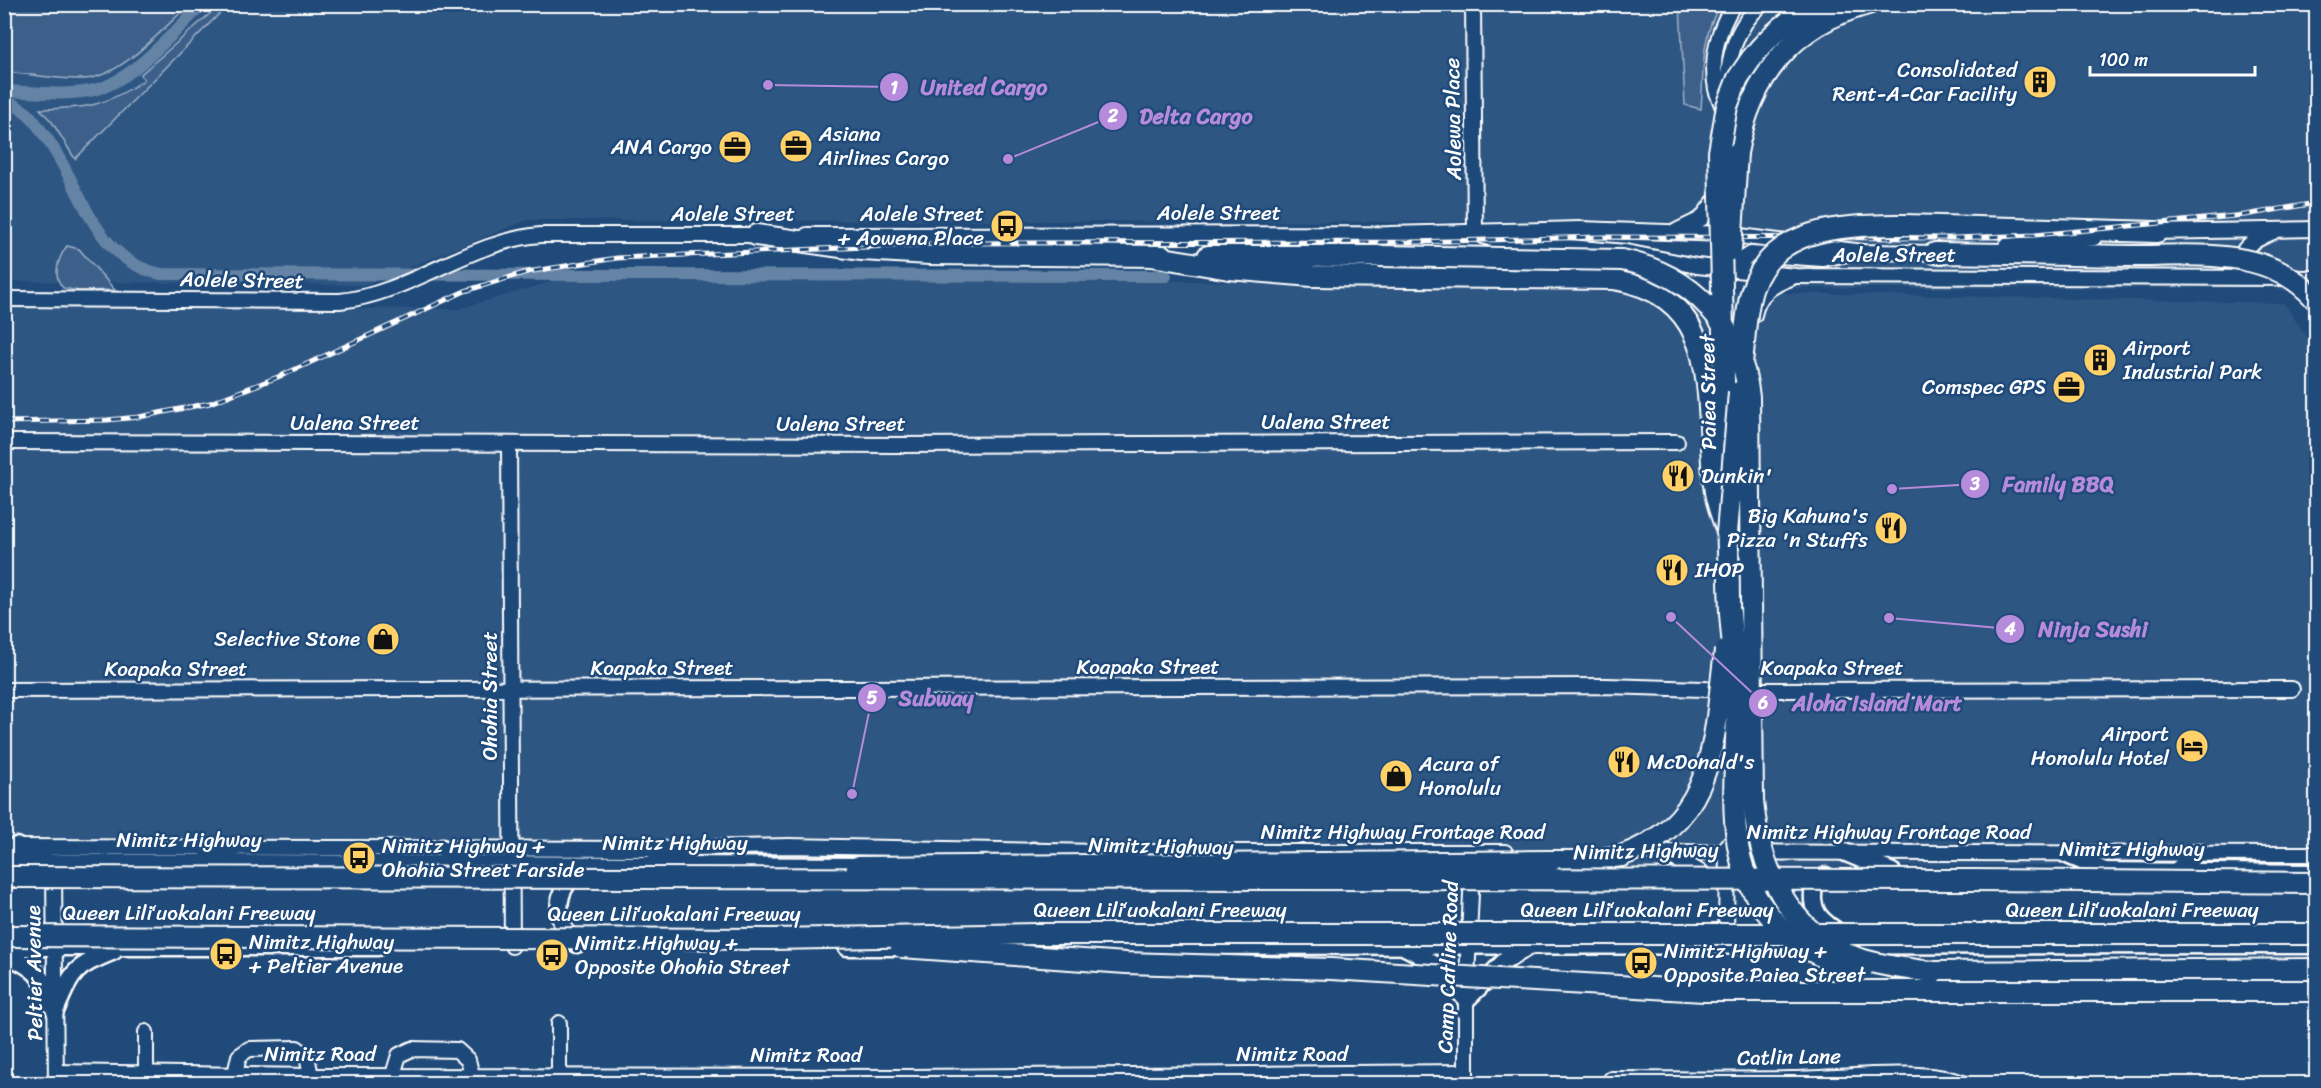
<svg xmlns="http://www.w3.org/2000/svg" width="2321" height="1088" font-family="Sriracha,sans-serif">
<rect width="100%" height="100%" fill="#1f4a7a"/>
<filter id="ink" filterUnits="userSpaceOnUse"><feTurbulence type="fractalNoise" baseFrequency=".0167" numOctaves="2"/><feDisplacementMap in="SourceGraphic" scale="12" xChannelSelector="R" yChannelSelector="G"/><feConvolveMatrix kernelMatrix="1 2 1 2 8 2 1 2 1" color-interpolation-filters="sRGB"/></filter>
<g filter="url(#ink)">
<g fill="#2e5683">
<path d="M5,5H2316V296L2270,288H1795L1667,222L1603,220L1434,222L527,220L365,285L5,281Z"/>
<path d="M596,269L2284,303L2316,351V864L1605,867L5,851V307L458,309Z"/>
</g>
<g fill="#3c618b" stroke="#9eb0c5" stroke-width="1.5">
<path d="M221,4L228,5L75,159L52,122L40,109C87,108 104,107 144,80L141,74Z"/>
<path d="M4,5L5,4L189,5C162,29 122,77 84,79C58,80 30,74 5,72Z"/>
<path d="M1680,5H1720C1700,38 1704,72 1701,109L1685,105Z"/>
<path d="M67,246L79,249L115,290L79,291L63,288C52,276 58,258 67,246Z"/>
</g>
<g fill="none" stroke-linecap="round" stroke-linejoin="round">
<g stroke="#6583a4" stroke-width="12">
<path d="M4,91C34,92 69,97 98,89C135,78 174,31 203,4"/>
<path d="M4,99C12,104 21,108 28,114C33,119 38,126 42,132C81,181 91,260 161,274L1166,276"/>
</g>
<g stroke="#fff" stroke-width="18">
<g id="minor">
<path d="M1473,4L1475,234"/>
<path d="M1726,96C1728,61 1733,28 1762,4"/>
<path d="M1725,116C1724,106 1718,98 1716,89C1710,59 1718,29 1734,4"/>
<path d="M1678,230L1701,219L1719,195"/>
<path d="M2149,232L2316,229"/>
<path d="M807,235L1389,234L1579,229L1725,234L1863,252L1942,253"/>
<path d="M1482,236L1501,241L1626,252L1697,266L1796,276L2316,278"/>
<path d="M2006,246L2094,238"/>
<path d="M2237,266C2242,245 2255,240 2273,232"/>
<path d="M1726,270L1751,254L1823,259L1848,254"/>
<path d="M4,299L340,301C412,293 468,241 541,235H764"/>
<path d="M1754,315C1758,294 1772,285 1791,278"/>
<path d="M4,442L898,445L1677,442"/>
<path d="M509,444L512,946"/>
<path d="M4,690L1607,686L1734,690L2292,689"/>
<path d="M4,847L651,849L788,846L1100,852H1505"/>
<path d="M1632,852L2316,854"/>
<path d="M54,871L56,1084"/>
<path d="M1726,940L1727,845"/>
<path d="M559,1023V1074"/>
<path d="M146,1032V1072"/>
<path d="M56,1072L311,1076L910,1077L1466,1072"/>
<path d="M235,1074L239,1056L249,1049L297,1048L307,1056L311,1076"/>
<path d="M393,1075L399,1055L412,1049L457,1050L468,1060L472,1075"/>
<path d="M1466,1084V1000L1472,872"/>
<path d="M1611,1084V1079C1671,1079 1730,1080 1789,1079C1838,1079 1921,1066 1966,1084"/>
</g>
</g>
<g stroke="#fff" stroke-width="21">
<g id="major">
<path d="M16,846L45,859"/>
<path d="M442,848L471,861"/>
<path d="M651,849L681,862"/>
<path d="M1033,851L1061,867"/>
<path d="M1665,852L1700,873"/>
<path d="M1844,852L1892,872"/>
<path d="M2065,854L2105,871"/>
<path d="M207,858L237,847"/>
<path d="M4,862L870,866"/>
<path d="M2095,871L2316,873"/>
<path d="M2175,872L2198,852"/>
<path d="M1826,876L1815,882C1807,911 1821,922 1845,936"/>
<path d="M577,944C554,926 552,888 580,873"/>
<path d="M1006,946L2316,945"/>
<path d="M4,947H378"/>
<path d="M847,947H912"/>
<path d="M1405,947C1433,960 1448,976 1466,1000L1505,961L1532,944"/>
<path d="M4,954C40,970 41,975 55,1011"/>
<path d="M55,1011C73,970 73,968 114,951"/>
</g>
</g>
<g stroke="#fff" stroke-width="24">
<g id="highway">
<path d="M1751,59C1769,35 1790,18 1817,4"/>
<path d="M1737,153C1751,77 1791,25 1868,4"/>
<path d="M1904,225L2157,232"/>
<path d="M756,235L862,250L929,254L1163,256"/>
<path d="M1935,253L2132,256"/>
<path d="M1151,256L1229,269L1312,276L1613,279C1730,298 1702,407 1715,492C1717,505 1723,519 1727,532"/>
<path d="M1208,256H1379"/>
<path d="M1724,378L1726,457"/>
<path d="M1727,520L1730,613"/>
<path d="M1551,861H1585L1621,856"/>
<path d="M1934,972L2316,969"/>
</g>
</g>
<use href="#minor" stroke="#1f4a7a" stroke-width="14"/>
<use href="#major" stroke="#1f4a7a" stroke-width="16"/>
<use href="#highway" stroke="#1f4a7a" stroke-width="20"/>
<g stroke="#fff" stroke-width="5">
<path id="rail" d="M4,422L107,420L139,417L210,403L283,375L465,291L527,272L617,258L955,243L1411,242L1598,237L1954,238L2035,235L2245,215L2316,203"/>
</g>
<use href="#rail" stroke="#1f4a7a" stroke-width="3" stroke-dasharray="9" stroke-linecap="butt"/>
<g stroke="#fff" stroke-width="24" stroke-linecap="butt">
<g id="highway-bridge">
<path d="M1731,250L1737,153"/>
<path d="M1379,256L1622,260C1692,274 1741,326 1749,397L1753,801C1759,867 1789,934 1857,958C1882,966 1908,969 1934,972"/>
<path d="M2132,256C2196,256 2270,246 2316,300"/>
<path d="M1742,363C1745,339 1745,313 1752,290C1774,224 1846,226 1904,225"/>
<path d="M1724,378L1719,152L1727,106L1738,78L1751,59"/>
<path d="M1727,533L1739,392"/>
<path d="M1730,613C1732,643 1737,674 1737,704C1737,751 1730,799 1738,846C1749,911 1799,957 1862,970"/>
<path d="M1621,856C1718,820 1713,738 1725,651"/>
<path d="M857,867L1551,861"/>
<path d="M4,877L1973,880L2316,883"/>
<path d="M4,936L773,939L1035,934H2316"/>
<path d="M901,947L1126,963L1331,969L1704,991H2316"/>
</g>
</g>
<use href="#highway-bridge" stroke="#1f4a7a" stroke-width="20"/>
</g>
</g>
<defs>
<g id="building-disc" transform="scale(1.725)"><circle r="9.5" fill="#ffd166" stroke="#1f4a7a"/><path d="M-4-6H4V6H1V3H-1V6H-4ZM-2.5-4.3h1.7v1.8h-1.7ZM.8-4.3h1.7v1.8H.8ZM-2.5-1h1.7V.8h-1.7ZM.8-1h1.7V.8H.8Z" fill="#111"/></g>
<g id="office-disc" transform="scale(1.725)"><circle r="9.5" fill="#ffd166" stroke="#1f4a7a"/><path d="M-6-3h4V-5.5h4V-3h4V5H-6ZM-1-4.5V-3h2v-1.5ZM-6 0V1H6V0Z" fill="#111"/></g>
<g id="bus-disc" transform="scale(1.725)"><circle r="9.5" fill="#ffd166" stroke="#1f4a7a"/><path d="M-5-6H5V4H4V6H2V4H-2V6H-4V4H-5ZM-3.5-4V0h7V-4ZM-3.5 1.2v1.5H-2V1.2ZM2 1.2v1.5H3.5V1.2Z" fill="#111"/></g>
<g id="restaurant-disc" transform="scale(1.725)"><circle r="9.5" fill="#ffd166" stroke="#1f4a7a"/><path d="M-5-6h1v4h1v-4h1v4h1v-4h1v5L-1.5 .5V6h-2V.5L-5-1ZM5-6V6H3V1.5H1.5Q1.5-4 5-6Z" fill="#111"/></g>
<g id="shop-disc" transform="scale(1.725)"><circle r="9.5" fill="#ffd166" stroke="#1f4a7a"/><path d="M-5-2.5h2.3a2.7 3.5 0 0 1 5.4 0H5L5.5 6h-11ZM-1.5-2.5h3a1.5 2.3 0 0 0-3 0Z" fill="#111"/></g>
<g id="hotel-disc" transform="scale(1.725)"><circle r="9.5" fill="#ffd166" stroke="#1f4a7a"/><path d="M-6-4.5h1.5V1H6V5H4.5V3h-9V5H-6ZM-4 0a1.8 1.8 0 1 1 3.6 0ZM.5 0V-2.5h3Q6-2.5 6 0Z" fill="#111"/></g>
</defs>
<g fill-rule="evenodd">
<use href="#building-disc" x="2040" y="82"/>
<use href="#office-disc" x="796" y="146"/>
<use href="#office-disc" x="735" y="147"/>
<use href="#bus-disc" x="1007" y="226"/>
<use href="#building-disc" x="2100" y="360"/>
<use href="#office-disc" x="2069" y="387"/>
<use href="#restaurant-disc" x="1678" y="476"/>
<use href="#restaurant-disc" x="1891" y="528"/>
<use href="#restaurant-disc" x="1672" y="570"/>
<use href="#shop-disc" x="383" y="639"/>
<use href="#hotel-disc" x="2192" y="746"/>
<use href="#restaurant-disc" x="1624" y="762"/>
<use href="#shop-disc" x="1396" y="776"/>
<use href="#bus-disc" x="359" y="858"/>
<use href="#bus-disc" x="226" y="954"/>
<use href="#bus-disc" x="552" y="955"/>
<use href="#bus-disc" x="1641" y="963"/>
</g>
<g text-anchor="middle" dominant-baseline="central" stroke-width="5" stroke-linejoin="round" paint-order="stroke">
<g font-size="21" fill="#fff" stroke="#1f4a7a" text-anchor="start">
<text x="2017" y="70" text-anchor="end">Consolidated<tspan x="2017" dy="24">Rent-A-Car Facility</tspan></text>
<text x="819" y="134">Asiana<tspan x="819" dy="24">Airlines Cargo</tspan></text>
<text x="712" y="147" text-anchor="end">ANA Cargo</text>
<text x="984" y="214" text-anchor="end">Aolele Street<tspan x="984" dy="24">+ Aowena Place</tspan></text>
<text x="2123" y="348">Airport<tspan x="2123" dy="24">Industrial Park</tspan></text>
<text x="2046" y="387" text-anchor="end">Comspec GPS</text>
<text x="1701" y="476">Dunkin'</text>
<text x="1868" y="516" text-anchor="end">Big Kahuna's<tspan x="1868" dy="24">Pizza 'n Stuffs</tspan></text>
<text x="1695" y="570">IHOP</text>
<text x="360" y="639" text-anchor="end">Selective Stone</text>
<text x="2169" y="734" text-anchor="end">Airport<tspan x="2169" dy="24">Honolulu Hotel</tspan></text>
<text x="1647" y="762">McDonald's</text>
<text x="1419" y="764">Acura of<tspan x="1419" dy="24">Honolulu</tspan></text>
<text x="382" y="846">Nimitz Highway +<tspan x="382" dy="24">Ohohia Street Farside</tspan></text>
<text x="249" y="942">Nimitz Highway<tspan x="249" dy="24">+ Peltier Avenue</tspan></text>
<text x="575" y="943">Nimitz Highway +<tspan x="575" dy="24">Opposite Ohohia Street</tspan></text>
<text x="1664" y="951">Nimitz Highway +<tspan x="1664" dy="24">Opposite Paiea Street</tspan></text>
</g>
<g font-size="21" fill="#fff" stroke="#1f4a7a">
<text transform="translate(1453 119) rotate(-91)">Aolewa Place</text>
<text x="1219" y="213">Aolele Street</text>
<text x="733" y="214">Aolele Street</text>
<text x="1894" y="255">Aolele Street</text>
<text transform="translate(242 280) rotate(1)">Aolele Street</text>
<text transform="translate(1708 392) rotate(-91)">Paiea Street</text>
<text x="1326" y="422">Ualena Street</text>
<text x="355" y="423">Ualena Street</text>
<text x="841" y="424">Ualena Street</text>
<text x="1148" y="667">Koapaka Street</text>
<text x="662" y="668">Koapaka Street</text>
<text x="1832" y="668">Koapaka Street</text>
<text x="176" y="669">Koapaka Street</text>
<text transform="translate(490 696) rotate(-90)">Ohohia Street</text>
<text x="1403" y="832">Nimitz Highway Frontage Road</text>
<text x="1889" y="832">Nimitz Highway Frontage Road</text>
<text x="189" y="840">Nimitz Highway</text>
<text x="675" y="843">Nimitz Highway</text>
<text transform="translate(1161 846) rotate(1)">Nimitz Highway</text>
<text x="2132" y="849">Nimitz Highway</text>
<text transform="translate(1646 851) rotate(-1)">Nimitz Highway</text>
<text x="1160" y="910">Queen Liliʻuokalani Freeway</text>
<text x="1647" y="910">Queen Liliʻuokalani Freeway</text>
<text x="2132" y="910">Queen Liliʻuokalani Freeway</text>
<text x="189" y="913">Queen Liliʻuokalani Freeway</text>
<text x="674" y="914">Queen Liliʻuokalani Freeway</text>
<text transform="translate(1448 967) rotate(-88)">Camp Catline Road</text>
<text transform="translate(34 973) rotate(-91)">Peltier Avenue</text>
<text x="320" y="1054">Nimitz Road</text>
<text x="1292" y="1054">Nimitz Road</text>
<text x="806" y="1055">Nimitz Road</text>
<text transform="translate(1789 1057) rotate(-1)">Catlin Lane</text>
</g>
</g>
<path fill="none" stroke="#b68bdc" stroke-width="2" d="M768 85L894 87M1008 159L1113 116M1892 489L1975 484M1889 618L2010 629M852 794L872 698M1671 617L1763 703"/>
<g fill="#b68bdc" stroke="#1f4a7a" stroke-width="2">
<circle cx="768" cy="85" r="6"/>
<circle cx="1008" cy="159" r="6"/>
<circle cx="1892" cy="489" r="6"/>
<circle cx="1889" cy="618" r="6"/>
<circle cx="852" cy="794" r="6"/>
<circle cx="1671" cy="617" r="6"/>
<circle cx="894" cy="87" r="15"/>
<circle cx="1113" cy="116" r="15"/>
<circle cx="1975" cy="484" r="15"/>
<circle cx="2010" cy="629" r="15"/>
<circle cx="872" cy="698" r="15"/>
<circle cx="1763" cy="703" r="15"/>
</g>
<g font-size="18" text-anchor="middle" font-weight="bold" fill="#fff">
<text x="894" y="94">1</text>
<text x="1113" y="122">2</text>
<text x="1975" y="490">3</text>
<text x="2010" y="635">4</text>
<text x="872" y="704">5</text>
<text x="1763" y="709">6</text>
</g>
<g font-size="22" text-anchor="middle" font-weight="bold" fill="#b68bdc" stroke="#1f4a7a" stroke-width="5" stroke-linejoin="round" paint-order="stroke">
<text x="984" y="95">United Cargo</text>
<text x="1196" y="124">Delta Cargo</text>
<text x="2058" y="492">Family BBQ</text>
<text x="2093" y="637">Ninja Sushi</text>
<text x="936" y="706">Subway</text>
<text x="1877" y="711">Aloha Island Mart</text>
</g>
<rect width="2321" height="1088" fill="none" stroke="#1f4a7a" stroke-width="24"/>
<rect x="12" y="12" width="2297" height="1064" fill="none" stroke="#fff" stroke-width="2" filter="url(#ink)"/>
<path d="M2090 66v9h165v-9" fill="none" stroke="#ffffff" stroke-width="3"/>
<text x="2099" y="66" font-size="18" fill="#ffffff" stroke="#1f4a7a" stroke-width="4.5" paint-order="stroke">100 m</text>
</svg>
